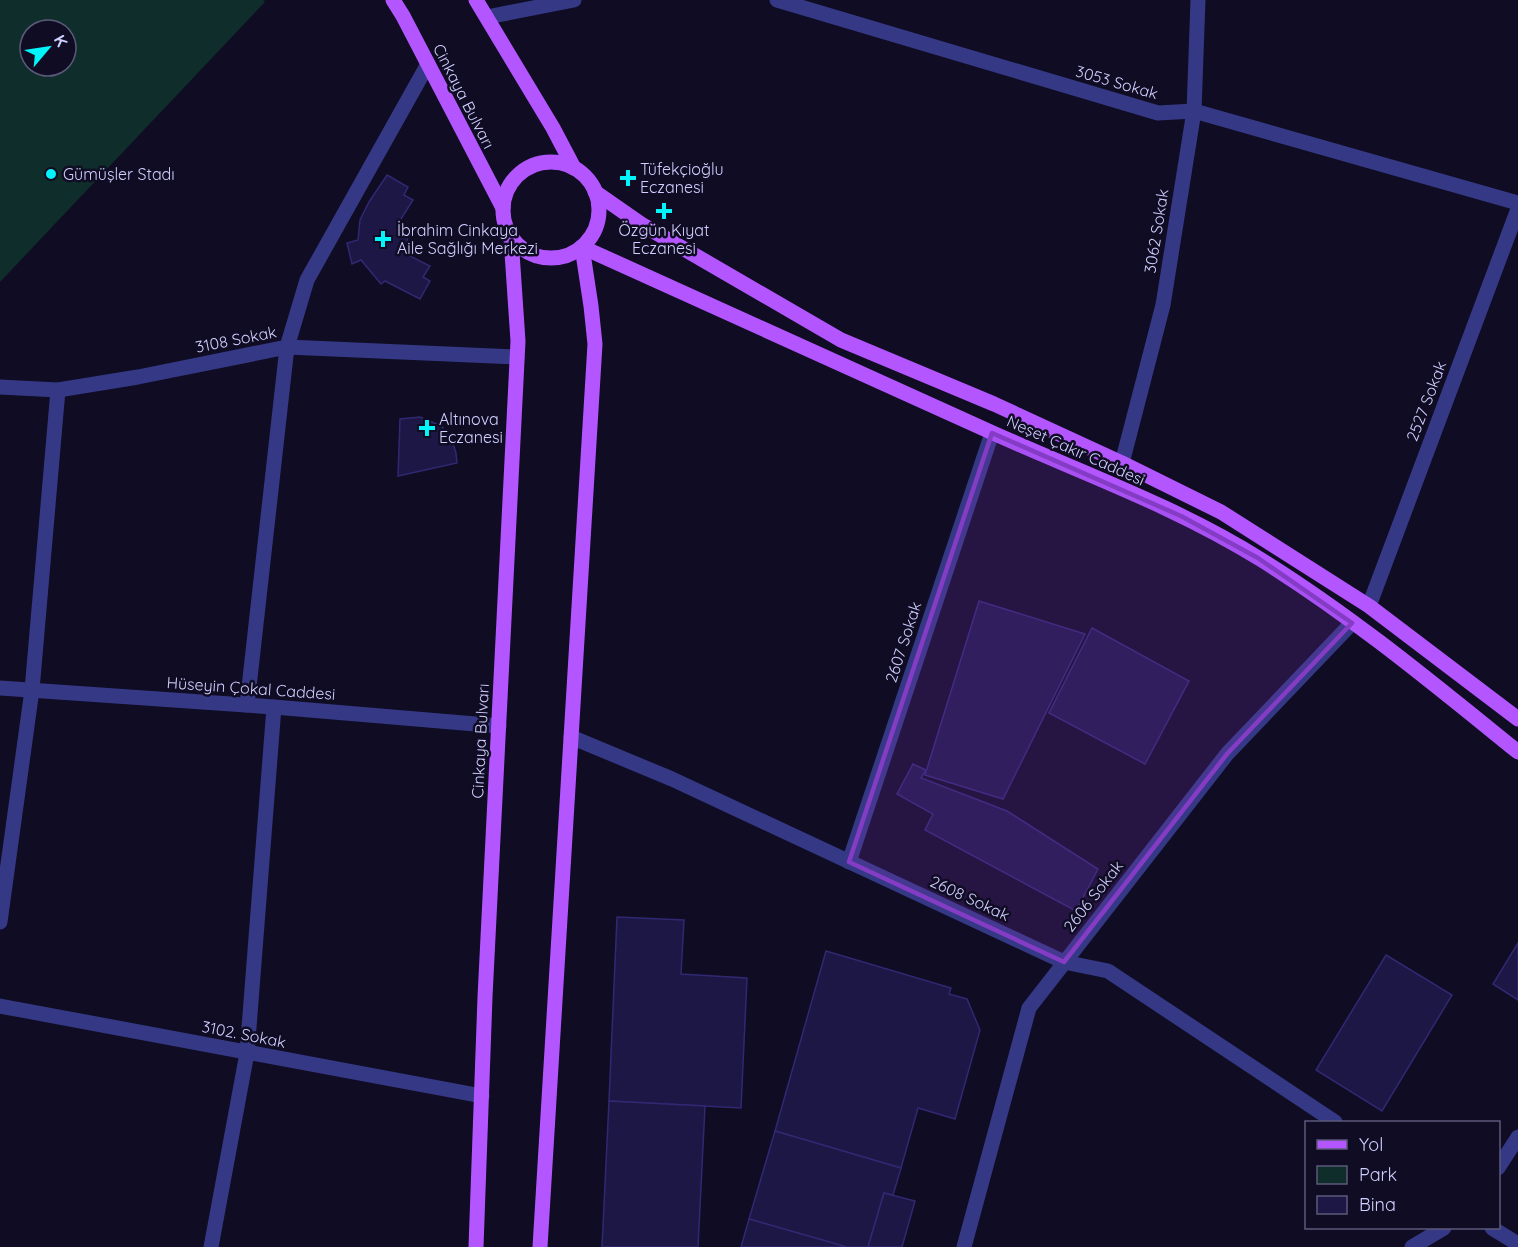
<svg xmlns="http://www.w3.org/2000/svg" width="1518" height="1247" font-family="Quicksand,sans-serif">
<rect width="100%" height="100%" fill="#0f0c23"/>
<path fill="#0f2d2a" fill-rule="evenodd" d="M0,0H263L265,2L0,282ZM30,30H66V66H30Z"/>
<g fill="#1d1745" stroke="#312872" stroke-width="1.5">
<path d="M387,175L408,187L404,195L413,200L397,225L407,237L408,244L404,253L430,266L423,277L430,281L420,299L385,281L381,284L361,260L352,264L347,243L358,240L360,220L369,202Z"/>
<path d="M420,417L441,426L451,437L456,453L457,463L398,476L400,419Z"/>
<path d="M979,601L1085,634L1003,799L925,775Z"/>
<path d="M1092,628L1189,681L1145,764L1049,713Z"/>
<path d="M913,764L926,770L921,778L1007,811L1098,869L1076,911L925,830L933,814L897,794Z"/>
<path d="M617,917L684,920L681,974L747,978L741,1108L609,1101Z"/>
<path d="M1518,943V1000L1493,984Z"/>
<path d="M826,951L951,988L949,994L967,999L980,1030L955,1119L918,1108L901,1168L775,1131Z"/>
<path d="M1386,955L1452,995L1382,1111L1316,1070Z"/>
<path d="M609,1101L705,1106L698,1247H602Z"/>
<path d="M775,1131L901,1168L893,1195L884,1193L868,1247H846L749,1219Z"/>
<path d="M884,1193L915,1201L902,1247H868Z"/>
<path d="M749,1219L847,1247H741Z"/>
</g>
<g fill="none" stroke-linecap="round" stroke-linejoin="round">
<g stroke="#353885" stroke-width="15">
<path d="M777,0L1158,113L1194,111L1518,203"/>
<path d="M487,17L574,0"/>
<path d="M0,387L58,390L138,377L287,347L517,357"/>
<path d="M1122,463L1163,305L1194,111L1198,0"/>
<path d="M1369,606L1518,209"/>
<path d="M0,688L274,707L499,726"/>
<path d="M247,705L287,347L307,280L428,64"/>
<path d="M571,737L672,779L1064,962L1108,971L1335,1122"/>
<path d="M849,862L992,433"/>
<path d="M0,922L32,690L58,390"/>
<path d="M0,1006L482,1096"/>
<path d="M1498,1168L1518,1137"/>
<path d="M1492,1228L1518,1244"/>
<path d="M211,1247L247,1053L274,707"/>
<path d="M964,1247L1029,1008L1227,754L1352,623"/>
<path d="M1412,1247L1444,1228"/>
</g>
<g stroke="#b356ff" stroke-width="15">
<path d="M393,0L403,16L503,208"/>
<path d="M476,0L553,128L574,168"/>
<circle cx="551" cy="210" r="48"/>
<path d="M595,192L641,224L841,340L994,404L1122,463L1221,512L1369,606L1518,719"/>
<path d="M582,247C719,310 856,372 993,433C1082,473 1177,507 1260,559C1352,616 1435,685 1518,752"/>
<path d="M476,1247L485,997L518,341L511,238"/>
<path d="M540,1247L595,344L591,306L582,247"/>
</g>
</g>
<path fill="#843cc5" fill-opacity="0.2" stroke="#843cc5" stroke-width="4.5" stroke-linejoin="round" d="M992,433L1181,516L1258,558L1352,623L1227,754L1064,962L849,862Z"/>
<g fill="#00f4fa" stroke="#0f0c23" stroke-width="2">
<circle cx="51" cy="174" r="6"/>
<path d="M625 169h6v6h6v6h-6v6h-6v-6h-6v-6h6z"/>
<path d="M661 202h6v6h6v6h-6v6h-6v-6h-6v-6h6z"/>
<path d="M380 230h6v6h6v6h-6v6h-6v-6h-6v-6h6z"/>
<path d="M424 419h6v6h6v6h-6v6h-6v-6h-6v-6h6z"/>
</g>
<g text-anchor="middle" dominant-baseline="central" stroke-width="5" stroke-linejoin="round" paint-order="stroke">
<g font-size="16" fill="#d0cfff" stroke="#0f0c23">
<text transform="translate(1117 82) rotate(16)">3053 Sokak</text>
<text transform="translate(464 96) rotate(63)">Cinkaya Bulvarı</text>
<text transform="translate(1156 231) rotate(-81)">3062 Sokak</text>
<text transform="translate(236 339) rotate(-11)">3108 Sokak</text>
<text transform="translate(1426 401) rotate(-69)">2527 Sokak</text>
<text transform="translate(1076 450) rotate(24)">Neşet Çakır Caddesi</text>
<text transform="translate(903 642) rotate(-72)">2607 Sokak</text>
<text transform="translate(251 688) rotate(4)">Hüseyin Çokal Caddesi</text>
<text transform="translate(480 741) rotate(-87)">Cinkaya Bulvarı</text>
<text transform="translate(1093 896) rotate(-52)">2606 Sokak</text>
<text transform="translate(970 898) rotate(25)">2608 Sokak</text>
<text transform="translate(244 1034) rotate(11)">3102. Sokak</text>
</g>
<g font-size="16" fill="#d0cfff" stroke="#0f0c23" text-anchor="start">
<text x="640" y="169">Tüfekçioğlu<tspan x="640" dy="18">Eczanesi</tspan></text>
<text x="63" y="174">Gümüşler Stadı</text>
<text x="397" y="230">İbrahim Cinkaya<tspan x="397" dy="18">Aile Sağlığı Merkezi</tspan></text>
<text x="664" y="230" text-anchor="middle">Özgün Kıyat<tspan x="664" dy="18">Eczanesi</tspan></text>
<text x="439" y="419">Altınova<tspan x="439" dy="18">Eczanesi</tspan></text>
</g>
</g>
<rect x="1305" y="1121" width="195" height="108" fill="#0f0c23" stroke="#5c5a7b" stroke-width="1.5"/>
<rect x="1317" y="1140" width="30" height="9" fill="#b356ff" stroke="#5c5a7b" stroke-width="1.5"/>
<text x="1359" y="1151" font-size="18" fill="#d0cfff">Yol</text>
<rect x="1317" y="1166" width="30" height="18" fill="#0f2d2a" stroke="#5c5a7b" stroke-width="1.5"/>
<text x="1359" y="1181" font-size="18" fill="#d0cfff">Park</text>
<rect x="1317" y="1196" width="30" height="18" fill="#1d1745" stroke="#5c5a7b" stroke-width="1.5"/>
<text x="1359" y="1211" font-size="18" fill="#d0cfff">Bina</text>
<g transform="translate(48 48) rotate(61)"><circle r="28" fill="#0f0c23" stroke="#5c5a7b" stroke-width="1.5"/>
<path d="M0-4.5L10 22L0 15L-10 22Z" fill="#00f4fa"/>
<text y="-9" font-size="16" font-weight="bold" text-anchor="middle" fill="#d0cfff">K</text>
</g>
</svg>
